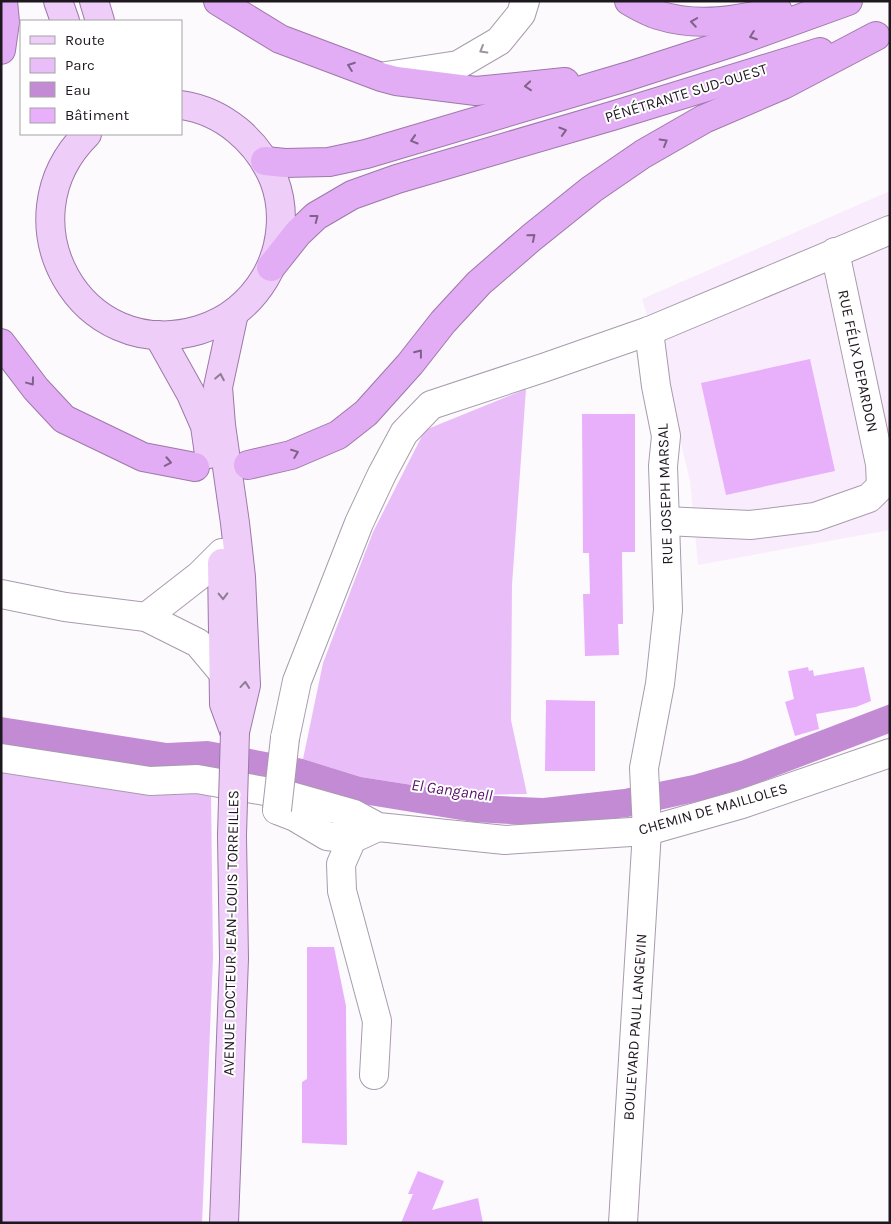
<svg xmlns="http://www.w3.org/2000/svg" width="891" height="1224" font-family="Karla,sans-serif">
<rect width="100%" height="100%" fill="#fdfafe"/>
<path fill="#f9edfd" d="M890,191V530L698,565L690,481L661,359L642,299Z"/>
<g fill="#e9bef8">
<path d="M526,389L512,585L511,720L527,794L476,795L361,777L303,759L323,663L373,532L425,430Z"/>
<path d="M1,772L211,791L213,958L202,1223H1Z"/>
</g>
<path fill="#c28bd4" d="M890,704V733L750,786L700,801L628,817L544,826L473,822L1,745V717L167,743L208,741L303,759L361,777L476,795L543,798L624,789L693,775L741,761Z"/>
<g fill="#e8affb">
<path d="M810,359L835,471L726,495L701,383Z"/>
<path d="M582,414H635V552H622L623,624H618L619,655L585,656L583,594H590L589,553H583Z"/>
<path d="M808,667L809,671L813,670L814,676L864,667L871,701L856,707L816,714L819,729L795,736L785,702L794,699L788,671Z"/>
<path d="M546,700L595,701V771H545Z"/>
<path d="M307,947H334L346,1006L347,1145L302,1143V1082L307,1079Z"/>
<path d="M418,1171L444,1181L432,1210L478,1198L483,1223H401L413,1194H408Z"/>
</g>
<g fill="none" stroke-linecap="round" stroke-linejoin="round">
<g stroke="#a89bad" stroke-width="30">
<g id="minor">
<path d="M386,76L458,65L499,41L521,14L525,1"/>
<path d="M665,521L750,525L815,517L869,498L881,486L880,464L835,252"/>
<path d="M1,594L65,607L146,617L198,643L224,674"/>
<path d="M146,617L200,575L222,553"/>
<path d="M285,738L297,681L359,523L382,474L404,433L431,405L543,368L649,331L890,230"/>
<path d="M1,758L150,781L197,779L287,795L354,814L378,827L505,840L647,831L742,804L890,753"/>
<path d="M277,810L295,817L327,836L352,839"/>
<path d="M374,1075L377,1021L342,891L341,864L352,839L378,827"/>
<path d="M623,1223L647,831L644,768L660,684L668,610L664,494L663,466L666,436L656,386L649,331"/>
</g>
</g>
<g stroke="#9d78a9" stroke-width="30">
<g id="major">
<path d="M58,1L65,21"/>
<path d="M94,1L100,21"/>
<path d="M87,134C0,220 80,365 199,330C228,321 250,303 265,278C282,249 286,211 274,180C258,141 223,111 181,105"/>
<path d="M234,313L218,387L221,425L235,523L241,577L246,685L235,732"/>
<path d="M158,335L191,394L205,426L209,454"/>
<path d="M222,563L224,704L234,731"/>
<path d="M224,1223L234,959L232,836"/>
</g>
</g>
<g stroke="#9d78a9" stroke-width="30">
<g id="highway">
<path d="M218,1L280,39L381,77L396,81L476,91L565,82"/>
<path d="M629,1C638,6 648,12 658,15C699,28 737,20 778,11"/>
<path d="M1,50L5,22L3,1"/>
<path d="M265,161L285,163L329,162L366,154L629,76L743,39L848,1"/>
<path d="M271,267L298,233L316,216L352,195L397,179L612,116L820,52"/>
<path d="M1,343L36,389L64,419L143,457L195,467"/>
<path d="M248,465L291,455L338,435L366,413L410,364L443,322L479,283L531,238L592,189L643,154L704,119L783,85L876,36"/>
</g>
</g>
<use href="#minor" stroke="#fff" stroke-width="28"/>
<use href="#major" stroke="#eecef8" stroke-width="28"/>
<use href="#highway" stroke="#e2adf4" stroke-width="28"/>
<g stroke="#a89bad" stroke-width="30" stroke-linecap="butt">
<path id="minor-bridge" d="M277,810L285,738"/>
</g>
<g stroke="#9d78a9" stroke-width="30" stroke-linecap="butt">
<path id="major-bridge" d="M232,836L235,732"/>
</g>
<use href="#minor-bridge" stroke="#fff" stroke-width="28"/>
<use href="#major-bridge" stroke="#eecef8" stroke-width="28"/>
</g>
<defs><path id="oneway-chevron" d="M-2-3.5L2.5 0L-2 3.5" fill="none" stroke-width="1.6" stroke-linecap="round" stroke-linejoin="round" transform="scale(1.25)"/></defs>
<g stroke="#806289">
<use href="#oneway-chevron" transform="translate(694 22) rotate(-171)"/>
<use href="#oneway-chevron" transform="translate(753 36) rotate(160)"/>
<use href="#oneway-chevron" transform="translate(351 66) rotate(-160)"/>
<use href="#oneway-chevron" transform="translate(528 86) rotate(175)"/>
<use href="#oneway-chevron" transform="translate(563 131) rotate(-17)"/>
<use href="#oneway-chevron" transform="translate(414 140) rotate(163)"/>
<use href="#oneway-chevron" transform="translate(664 142) rotate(-30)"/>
<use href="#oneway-chevron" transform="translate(315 218) rotate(-38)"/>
<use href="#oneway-chevron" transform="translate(532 237) rotate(-40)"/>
<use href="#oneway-chevron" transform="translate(419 353) rotate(-52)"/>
<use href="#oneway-chevron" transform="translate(31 382) rotate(53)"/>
<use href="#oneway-chevron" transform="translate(295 453) rotate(-21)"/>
<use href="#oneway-chevron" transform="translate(168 462) rotate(11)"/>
</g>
<use stroke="#99979a" href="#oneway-chevron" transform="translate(483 50) rotate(150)"/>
<g stroke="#907c96">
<use href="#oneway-chevron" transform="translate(220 377) rotate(-79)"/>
<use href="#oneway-chevron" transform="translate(223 596) rotate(89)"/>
<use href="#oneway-chevron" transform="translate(245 685) rotate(-85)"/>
</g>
<g text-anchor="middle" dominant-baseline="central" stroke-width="4" stroke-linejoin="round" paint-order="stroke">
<g font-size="15" fill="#1d171e" stroke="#fff">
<text transform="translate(686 93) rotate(-17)">PÉNÉTRANTE SUD-OUEST</text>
<text transform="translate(858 361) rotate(78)">RUE FÉLIX DEPARDON</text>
<text transform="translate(665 494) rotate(-92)">RUE JOSEPH MARSAL</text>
<text transform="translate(713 809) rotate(-16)">CHEMIN DE MAILLOLES</text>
<text transform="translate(231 933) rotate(-89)">AVENUE DOCTEUR JEAN-LOUIS TORREILLES</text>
<text transform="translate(635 1027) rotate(-86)">BOULEVARD PAUL LANGEVIN</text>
</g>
<g font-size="16" font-style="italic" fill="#560f69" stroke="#fff">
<text transform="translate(452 790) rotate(8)">El Ganganell</text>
</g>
</g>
<rect width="891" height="1224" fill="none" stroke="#1d171e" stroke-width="5"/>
<rect x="20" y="20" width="162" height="115" fill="#ffffff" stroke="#a5a2a5"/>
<rect x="30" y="36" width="25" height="8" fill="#eecef8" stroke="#a5a2a5"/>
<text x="65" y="45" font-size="15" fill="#1d171e">Route</text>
<rect x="30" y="58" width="25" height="15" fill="#e9bef8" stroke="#a5a2a5"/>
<text x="65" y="70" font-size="15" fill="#1d171e">Parc</text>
<rect x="30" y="82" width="25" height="15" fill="#c28bd4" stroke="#a5a2a5"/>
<text x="65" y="95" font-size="15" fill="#1d171e">Eau</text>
<rect x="30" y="108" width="25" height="15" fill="#e8affb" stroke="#a5a2a5"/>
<text x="65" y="120" font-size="15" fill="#1d171e">Bâtiment</text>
</svg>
